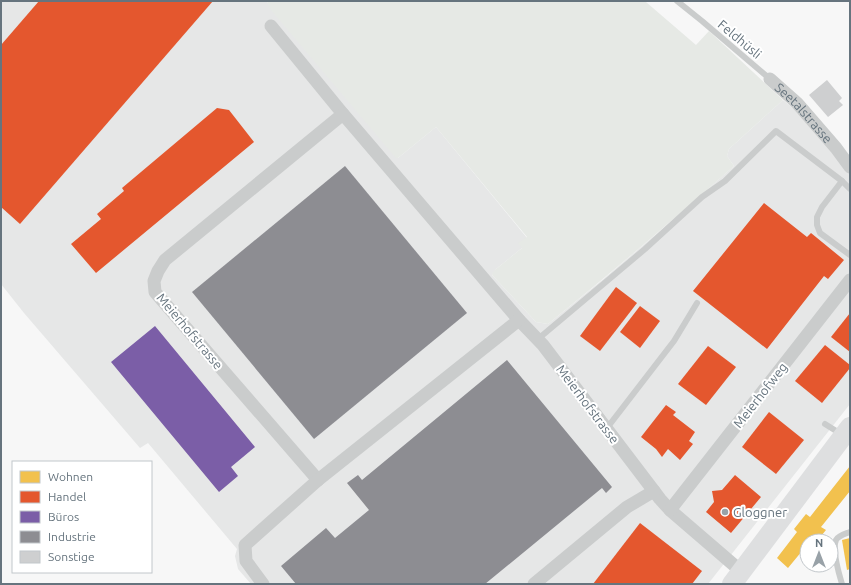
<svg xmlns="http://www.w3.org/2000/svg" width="851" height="585" font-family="Ubuntu,sans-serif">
<rect width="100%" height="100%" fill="#f7f7f7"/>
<path fill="#e6e7e7" d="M1,1H267V2L398,158L436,127L527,238L522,248L496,269L492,275L536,322L548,324L601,281L661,230L734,166L727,156L729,149L783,100L804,117L850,161V404L708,584H251L238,569L235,556L237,549L148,443L140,448L24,313L1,284Z"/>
<path fill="#e6e9e5" d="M267,1H646V2L696,45L709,31L783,100L729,149L727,156L734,166C673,220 611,273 548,324L536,322L492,275L493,272L496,269L522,248L518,243L527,237L436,127L398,158H396L271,10L267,2Z"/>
<g fill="#f2c14e">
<path d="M850,466V491L821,527L826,530L817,541H807V545L788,568L777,558L797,532L794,529L806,514L810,517Z"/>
<path d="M850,538V569L847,570L842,540Z"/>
</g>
<g fill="#e4572e">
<path d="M39,1H213L20,224L1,207V45Z"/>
<path d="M217,108L229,110L254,142L96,273L71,244L101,219L97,214L124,191L122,188Z"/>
<path d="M764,203L807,237L811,233L844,260L828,279L824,276L767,349L693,291Z"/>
<path d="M616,287L637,303L600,351L580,336Z"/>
<path d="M640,306L660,321L640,348L620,332Z"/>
<path d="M850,313V352L831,337Z"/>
<path d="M825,345L850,365V368L822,403L795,381Z"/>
<path d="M708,346L736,367L706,405L678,384Z"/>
<path d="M666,405L676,412L673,415L695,432L689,441L693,444L680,460L668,449L662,457L656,449L641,437Z"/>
<path d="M769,412L804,440L776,474L742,447Z"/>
<path d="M735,475L761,497L731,533L706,512L714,502L712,491L722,490Z"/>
<path d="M640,523L702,571L692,584H593Z"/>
</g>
<path fill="#7b5ea7" d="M155,326L255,447L231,467L238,476L219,492L111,362Z"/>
<g fill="#8d8d92">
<path d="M345,166L467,313L314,439L192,292Z"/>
<path d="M507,360L612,487L606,493L602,488L485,584H296L281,566L326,528L335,538L369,510L347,483L358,475L362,480Z"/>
</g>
<path fill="#cecfd0" d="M827,80L842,98L839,101L843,105L828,117L809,95Z"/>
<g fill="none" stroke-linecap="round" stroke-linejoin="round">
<g stroke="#cacccc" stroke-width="6">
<path d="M677,1L702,21L770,79"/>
<path d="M842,181L822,207L817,217V225L820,233L850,255"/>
<path d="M538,339L645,249L702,197L725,181L776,131L842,181L850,189"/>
<path d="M825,424L841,434"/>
<path d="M607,428L674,341L697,303"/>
<path d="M842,584C839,574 832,549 836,540C839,535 845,534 850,532"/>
</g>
<g stroke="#cacccc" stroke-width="13">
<path d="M271,26L343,114"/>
<path id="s1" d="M770,79L797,103L836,148L850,167"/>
<path d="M318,480L155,292L154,281L158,271L165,260L343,114L519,320L543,345L660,499L670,510L742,572"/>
<path d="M670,510L850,280"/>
<path d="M263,584L246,561L245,545L318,480L519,320"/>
<path d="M534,584L627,507L654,491"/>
</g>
<path stroke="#dedfe0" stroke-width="20" d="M732,584L850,427"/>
</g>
<circle fill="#99a2a8" stroke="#fff" stroke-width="1.5" cx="725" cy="512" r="4"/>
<g text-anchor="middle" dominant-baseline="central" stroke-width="4" stroke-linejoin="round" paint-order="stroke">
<g font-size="13" fill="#66747e" stroke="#fff">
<text transform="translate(740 39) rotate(40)">Feldhüsli</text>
<text stroke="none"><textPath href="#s1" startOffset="48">Seetalstrasse</textPath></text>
<text transform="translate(190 331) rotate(50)">Meierhofstrasse</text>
<text transform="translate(760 395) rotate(-52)">Meierhofweg</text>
<text transform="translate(588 404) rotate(53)">Meierhofstrasse</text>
</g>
<g font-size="13" fill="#66747e" stroke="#fff" text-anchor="start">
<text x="733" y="512">Gloggner</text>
</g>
</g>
<rect width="851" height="585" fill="none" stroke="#66747e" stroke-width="4"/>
<rect x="12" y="461" width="140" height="112" fill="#ffffff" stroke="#c2c7cb"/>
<rect x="20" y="471" width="20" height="12" fill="#f2c14e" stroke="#c2c7cb"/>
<text x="48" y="481" font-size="12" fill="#66747e">Wohnen</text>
<rect x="20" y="491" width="20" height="12" fill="#e4572e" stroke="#c2c7cb"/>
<text x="48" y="501" font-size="12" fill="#66747e">Handel</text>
<rect x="20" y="511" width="20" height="12" fill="#7b5ea7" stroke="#c2c7cb"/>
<text x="48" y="521" font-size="12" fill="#66747e">Büros</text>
<rect x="20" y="531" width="20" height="12" fill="#8d8d92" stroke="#c2c7cb"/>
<text x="48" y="541" font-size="12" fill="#66747e">Industrie</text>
<rect x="20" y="551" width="20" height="12" fill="#cecfd0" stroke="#c2c7cb"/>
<text x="48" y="561" font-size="12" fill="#66747e">Sonstige</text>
<g transform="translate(819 553)"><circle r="19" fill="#ffffff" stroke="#c2c7cb"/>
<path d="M0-3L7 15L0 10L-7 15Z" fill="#99a2a8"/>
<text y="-6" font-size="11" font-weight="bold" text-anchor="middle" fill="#66747e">N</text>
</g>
</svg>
